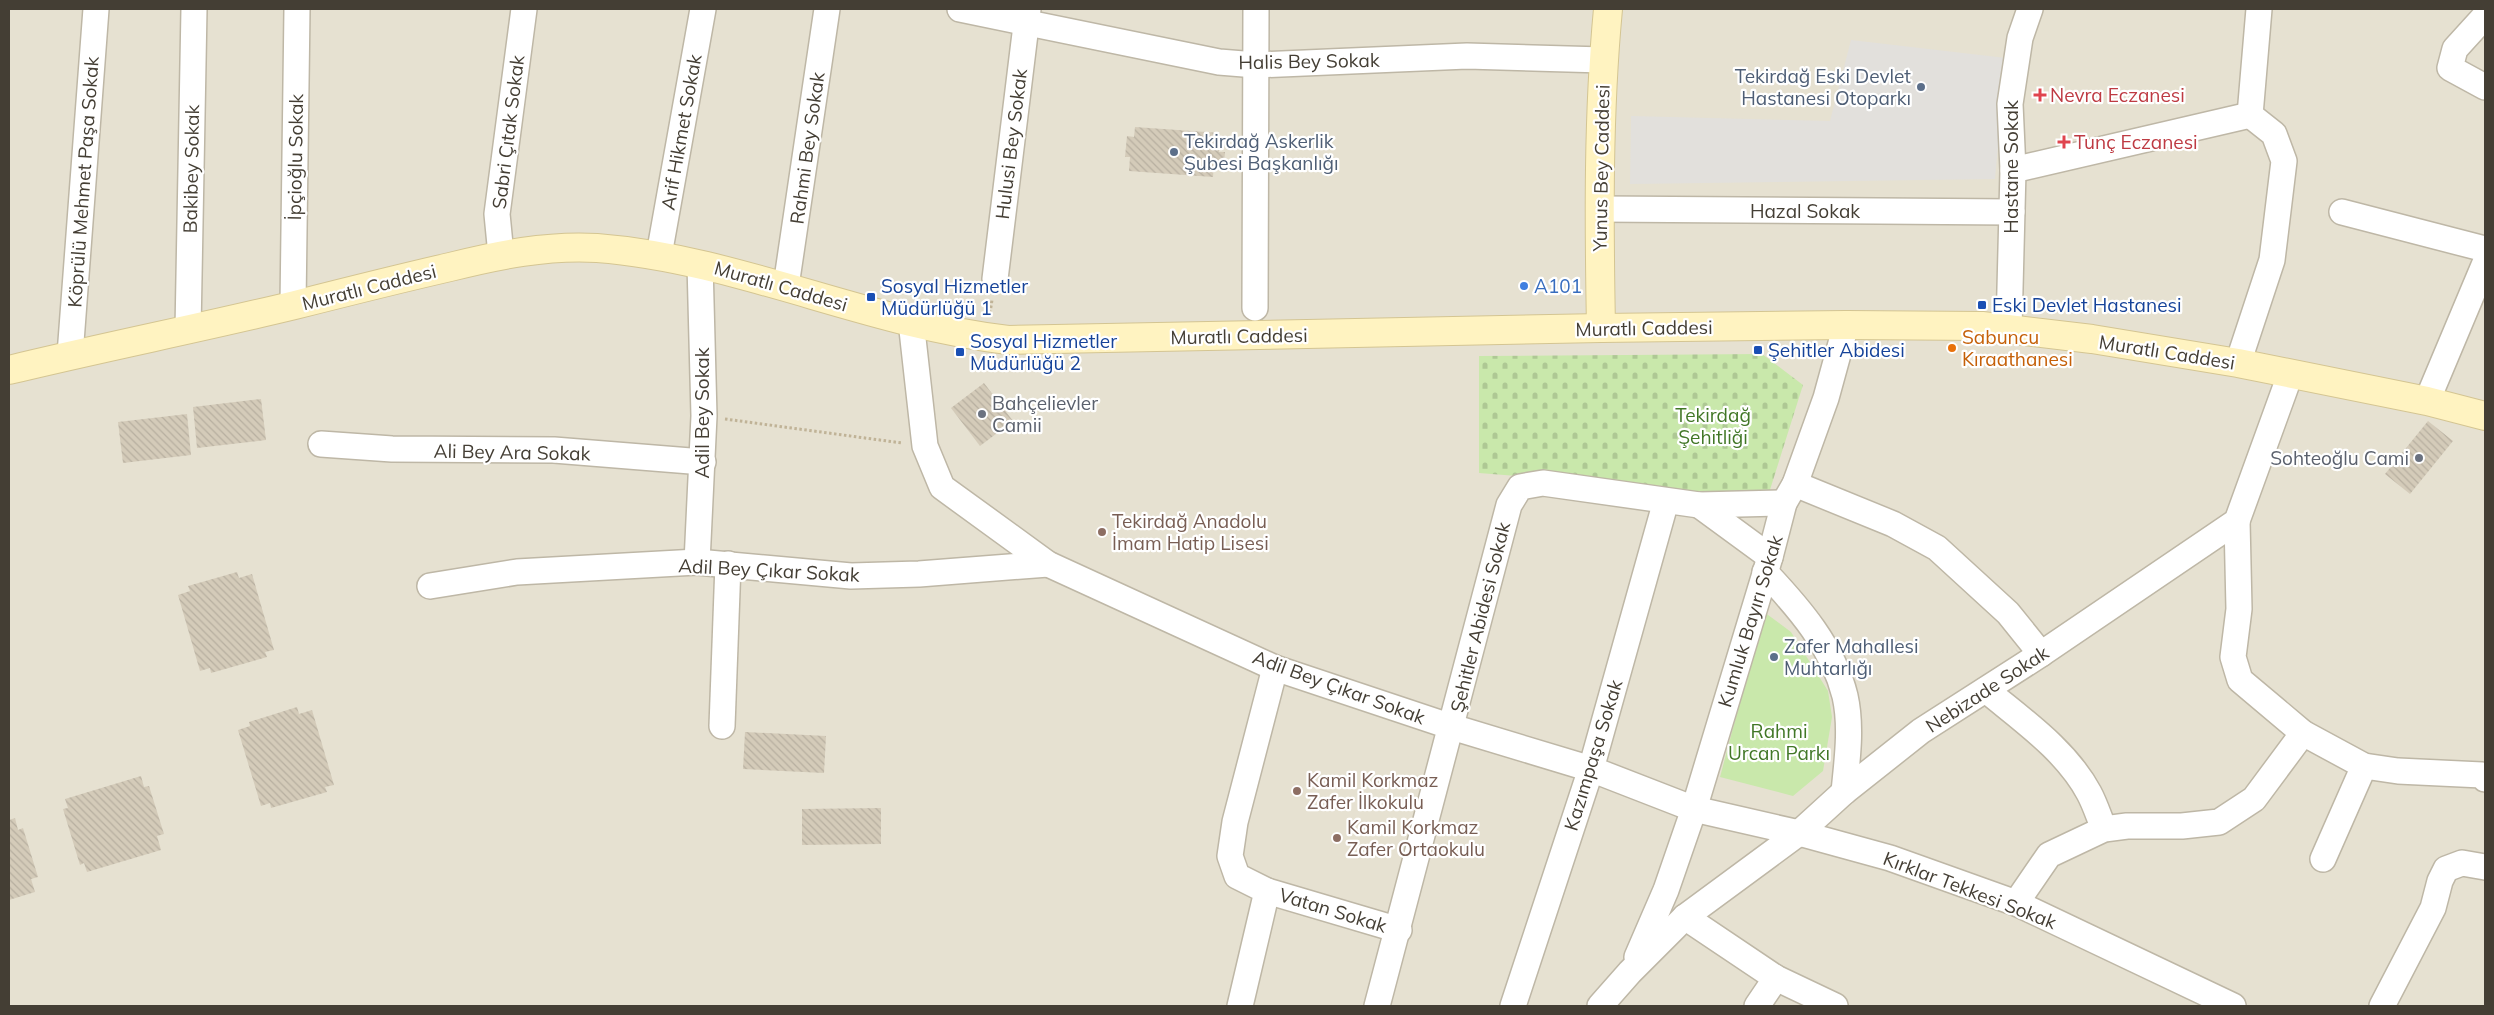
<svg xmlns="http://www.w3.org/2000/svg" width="2494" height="1015" font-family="Mulish,sans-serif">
<defs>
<pattern id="cemetery-stones" width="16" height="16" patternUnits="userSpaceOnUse" patternTransform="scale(1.25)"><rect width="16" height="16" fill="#c9e8ab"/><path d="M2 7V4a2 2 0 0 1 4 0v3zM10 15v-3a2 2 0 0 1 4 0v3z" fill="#aec894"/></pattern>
<pattern id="building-back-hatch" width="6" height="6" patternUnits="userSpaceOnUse" patternTransform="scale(1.25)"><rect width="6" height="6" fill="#d4cbb9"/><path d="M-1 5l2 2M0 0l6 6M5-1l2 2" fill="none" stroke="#b7afa0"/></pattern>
</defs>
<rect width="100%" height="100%" fill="#f2eee3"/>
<rect fill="#e6e1d1" x="9" y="9" width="2476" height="997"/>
<path fill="url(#cemetery-stones)" d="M1762,354L1803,385L1768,496L1727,500L1604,483L1479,473V356Z"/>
<path fill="#c9e8ab" d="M1764,612L1791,632L1828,691L1832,717L1823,771L1793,796L1720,777Z"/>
<path fill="#e2e0dc" d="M1851,40L2006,58L1995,179L1630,184L1631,116L1830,121Z"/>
<g fill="url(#building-back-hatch)">
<path d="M1135,127L1220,133L1219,152H1225L1224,165L1214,164L1213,177L1129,171L1130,157H1125L1127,136L1134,137Z"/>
<path d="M984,383L1013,421L980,446L951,408Z"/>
<path d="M261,399L266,440L197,448L193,407Z"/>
<path d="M187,414L191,455L123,463L118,422Z"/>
<path d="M2428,421L2453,441L2410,494L2385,474Z"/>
<path d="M237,572L239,578L252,574L274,650L265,652L267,657L211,673L210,668L200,671L178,595L190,591L188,586Z"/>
<path d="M297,707L299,714L312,710L334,785L325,787L327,792L271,808L270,803L261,806L238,730L250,726L249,722Z"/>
<path d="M745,732L826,736L824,773L743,769Z"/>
<path d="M141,776L144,787L149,786L164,834L157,836L161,850L87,872L84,863L80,865L63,809L68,808L65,799Z"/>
<path d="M881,808V844L802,845V809Z"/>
<path d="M15,818L18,830L23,828L38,877L31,879L35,892L9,900V820Z"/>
</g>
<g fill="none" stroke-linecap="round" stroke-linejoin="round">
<g stroke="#beb7a6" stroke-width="28">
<g id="street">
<path d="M960,9L1219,62L1256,65L1467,56L1603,60"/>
<path d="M2485,16L2455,49L2450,68L2485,87"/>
<path d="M2013,170L2250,115"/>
<path d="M1599,209L2012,212"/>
<path d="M2342,212L2485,249"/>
<path d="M501,255L497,214L524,9"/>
<path d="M659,255L703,9"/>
<path d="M995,279L1028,9"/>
<path d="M786,286L827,9"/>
<path d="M293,305L297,9"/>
<path d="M1255,308L1256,9"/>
<path d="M911,321L925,446L942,487L1048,564L1275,668L1452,727L1591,769L1694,809L1799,833L1890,858L2016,903L2233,1006"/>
<path d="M2009,328L2013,170L2010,104L2020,38L2030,9"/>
<path d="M188,330L194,9"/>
<path d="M70,355L96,9"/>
<path d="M2238,363L2272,260L2284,161L2274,134L2250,115L2259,9"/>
<path d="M2427,401L2485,263"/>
<path d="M321,444L392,449L554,450L703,462"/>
<path d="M1795,484L1893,524L1937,548L2008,613L2041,654"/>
<path d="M1699,505L1770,557"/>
<path d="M2237,521L2239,609L2233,657L2240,680L2303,733L2364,766L2398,771L2482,775L2485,779"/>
<path d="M697,562L704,416L700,264"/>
<path d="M1765,572C1799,608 1833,647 1845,696C1852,727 1847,761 1844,792"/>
<path d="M430,586L517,572L697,562L851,576L919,574L1048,564"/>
<path d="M1986,690C2022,720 2066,750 2089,793C2095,804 2099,817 2104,829"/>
<path d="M722,726L728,564"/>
<path d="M2323,859L2364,766"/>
<path d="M1267,891L1399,930"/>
<path d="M2016,903L2049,855L2104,829L2127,826H2182L2219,822L2254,799L2303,733"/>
<path d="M1685,917L1776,978L1835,1006"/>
<path d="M1637,957L1666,890L1694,809L1770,557L1784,503L1795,484L1826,398L1846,325"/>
<path d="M1240,1006L1267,891L1237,876L1230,856L1235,822L1275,668"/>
<path d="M1377,1006L1509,505L1520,487L1543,483L1699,505L1784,503"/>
<path d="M1513,1006L1591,769L1666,501"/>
<path d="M1600,1006L1630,972L1685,917L1799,833L1844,792L1921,731L2041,654L2237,521L2290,375"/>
<path d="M1757,1006L1776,978"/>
<path d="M2382,1006L2433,908L2440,881L2446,869L2462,863L2485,867"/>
</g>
</g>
<g stroke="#d4c592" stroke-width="30">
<g id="secondary">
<path d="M1601,328C1599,221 1598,115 1608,9"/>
<path d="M9,370C104,347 200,328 295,305C346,292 398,279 450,267C498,255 547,245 597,248C738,259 868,324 1008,340L1601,328L1846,325L1982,326L2092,339L2238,363L2427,401L2485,416"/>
</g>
</g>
<g stroke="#c0b397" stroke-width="3" stroke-dasharray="2.5 2.5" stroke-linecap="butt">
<path d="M990,313L992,300"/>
<path d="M725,419L902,443"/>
</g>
<use href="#street" stroke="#fff" stroke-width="25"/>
<use href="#secondary" stroke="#fff3c1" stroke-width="28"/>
</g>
<g fill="#5c6f8a" stroke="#fff" stroke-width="2">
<circle cx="1921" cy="87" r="5"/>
<circle cx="1174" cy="152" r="5"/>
<circle cx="1774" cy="657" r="5"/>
</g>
<g fill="#e0444e" stroke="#fff" stroke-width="2">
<path d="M2037.5 87.5h5v5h5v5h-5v5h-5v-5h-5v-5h5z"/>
<path d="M2061.5 134.5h5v5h5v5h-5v5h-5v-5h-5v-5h5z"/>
</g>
<circle fill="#3f7fe0" stroke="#fff" stroke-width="2" cx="1524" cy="286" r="5"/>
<g fill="#1a4fb4" stroke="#fff" stroke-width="2">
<rect x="866" y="292" width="10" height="10" rx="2.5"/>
<rect x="1977" y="300" width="10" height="10" rx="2.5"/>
<rect x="1753" y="345" width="10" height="10" rx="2.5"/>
<rect x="955" y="347" width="10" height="10" rx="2.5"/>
</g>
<circle fill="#e8710a" stroke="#fff" stroke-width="2" cx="1952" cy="348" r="5"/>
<g fill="#6b7280" stroke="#fff" stroke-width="2">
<circle cx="982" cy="414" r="5"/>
<circle cx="2419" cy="458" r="5"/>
</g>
<g fill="#8d6e63" stroke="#fff" stroke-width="2">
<circle cx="1102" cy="532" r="5"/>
<circle cx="1297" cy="791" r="5"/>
<circle cx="1337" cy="838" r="5"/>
</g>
<g text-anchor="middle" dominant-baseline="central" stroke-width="4.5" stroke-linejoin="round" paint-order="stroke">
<g font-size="19" fill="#443e34" stroke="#fff">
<text transform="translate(1309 61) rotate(-1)">Halis Bey Sokak</text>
<text transform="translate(508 132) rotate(-83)">Sabri Çıtak Sokak</text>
<text transform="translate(681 132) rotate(-80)">Arif Hikmet Sokak</text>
<text transform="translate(1011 144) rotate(-83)">Hulusi Bey Sokak</text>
<text transform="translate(807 148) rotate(-82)">Rahmi Bey Sokak</text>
<text transform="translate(295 157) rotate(-89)">İpçioğlu Sokak</text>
<text transform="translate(2011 167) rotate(-90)">Hastane Sokak</text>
<text transform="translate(1601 168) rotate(-89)">Yunus Bey Caddesi</text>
<text transform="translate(191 169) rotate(-89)">Bakibey Sokak</text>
<text transform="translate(83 182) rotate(-86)">Köprülü Mehmet Paşa Sokak</text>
<text x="1805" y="211">Hazal Sokak</text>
<text transform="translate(781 286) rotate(16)">Muratlı Caddesi</text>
<text transform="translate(369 287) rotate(-14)">Muratlı Caddesi</text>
<text transform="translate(1644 328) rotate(-1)">Muratlı Caddesi</text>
<text transform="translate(1239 336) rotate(-1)">Muratlı Caddesi</text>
<text transform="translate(2167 352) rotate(9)">Muratlı Caddesi</text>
<text transform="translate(702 413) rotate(-90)">Adil Bey Sokak</text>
<text transform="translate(512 452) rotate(1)">Ali Bey Ara Sokak</text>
<text transform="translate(769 570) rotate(3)">Adil Bey Çıkar Sokak</text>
<text transform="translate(1480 617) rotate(-76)">Şehitler Abidesi Sokak</text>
<text transform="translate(1750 621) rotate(-73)">Kumluk Bayırı Sokak</text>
<text transform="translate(1339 687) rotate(20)">Adil Bey Çıkar Sokak</text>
<text transform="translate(1987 689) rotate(-33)">Nebizade Sokak</text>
<text transform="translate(1593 755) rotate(-73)">Kazımpaşa Sokak</text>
<text transform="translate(1970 890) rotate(21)">Kırklar Tekkesi Sokak</text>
<text transform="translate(1333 910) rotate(17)">Vatan Sokak</text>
</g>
<g font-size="19" fill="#4e5e75" stroke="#fff" text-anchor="start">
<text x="1911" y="76" text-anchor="end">Tekirdağ Eski Devlet<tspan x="1911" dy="22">Hastanesi Otoparkı</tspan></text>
<text x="1184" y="141">Tekirdağ Askerlik<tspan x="1184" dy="22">Şubesi Başkanlığı</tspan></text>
<text x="1784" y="646">Zafer Mahallesi<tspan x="1784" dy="22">Muhtarlığı</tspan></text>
</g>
<g font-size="19" fill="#be3a42" stroke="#fff" text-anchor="start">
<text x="2050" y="95">Nevra Eczanesi</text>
<text x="2074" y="142">Tunç Eczanesi</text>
</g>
<g font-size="19" fill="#164399" stroke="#fff" text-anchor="start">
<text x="881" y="286">Sosyal Hizmetler<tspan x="881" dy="22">Müdürlüğü 1</tspan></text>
<text x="1992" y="305">Eski Devlet Hastanesi</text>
<text x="970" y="341">Sosyal Hizmetler<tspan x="970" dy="22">Müdürlüğü 2</tspan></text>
<text x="1768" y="350">Şehitler Abidesi</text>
</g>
<g font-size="19" fill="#366cbe" stroke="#fff" text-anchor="start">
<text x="1534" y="286">A101</text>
</g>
<g font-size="19" fill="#c56008" stroke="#fff" text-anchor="start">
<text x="1962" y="337">Sabuncu<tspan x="1962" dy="22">Kıraathanesi</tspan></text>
</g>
<g font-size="19" fill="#5b616d" stroke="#fff" text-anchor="start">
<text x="992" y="403">Bahçelievler<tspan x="992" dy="22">Camii</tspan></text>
<text x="2409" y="458" text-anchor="end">Sohteoğlu Cami</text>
</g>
<g font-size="19" fill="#417726" stroke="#fff">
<text x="1713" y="415">Tekirdağ<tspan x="1713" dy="22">Şehitliği</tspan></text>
<text x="1779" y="731">Rahmi<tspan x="1779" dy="22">Urcan Parkı</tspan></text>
</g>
<g font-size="19" fill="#785e54" stroke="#fff" text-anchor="start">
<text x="1112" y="521">Tekirdağ Anadolu<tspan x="1112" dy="22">İmam Hatip Lisesi</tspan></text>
<text x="1307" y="780">Kamil Korkmaz<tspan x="1307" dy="22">Zafer İlkokulu</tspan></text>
<text x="1347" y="827">Kamil Korkmaz<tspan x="1347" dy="22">Zafer Ortaokulu</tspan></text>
</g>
</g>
<rect width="2494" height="1015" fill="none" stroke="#443e34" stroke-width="20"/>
</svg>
